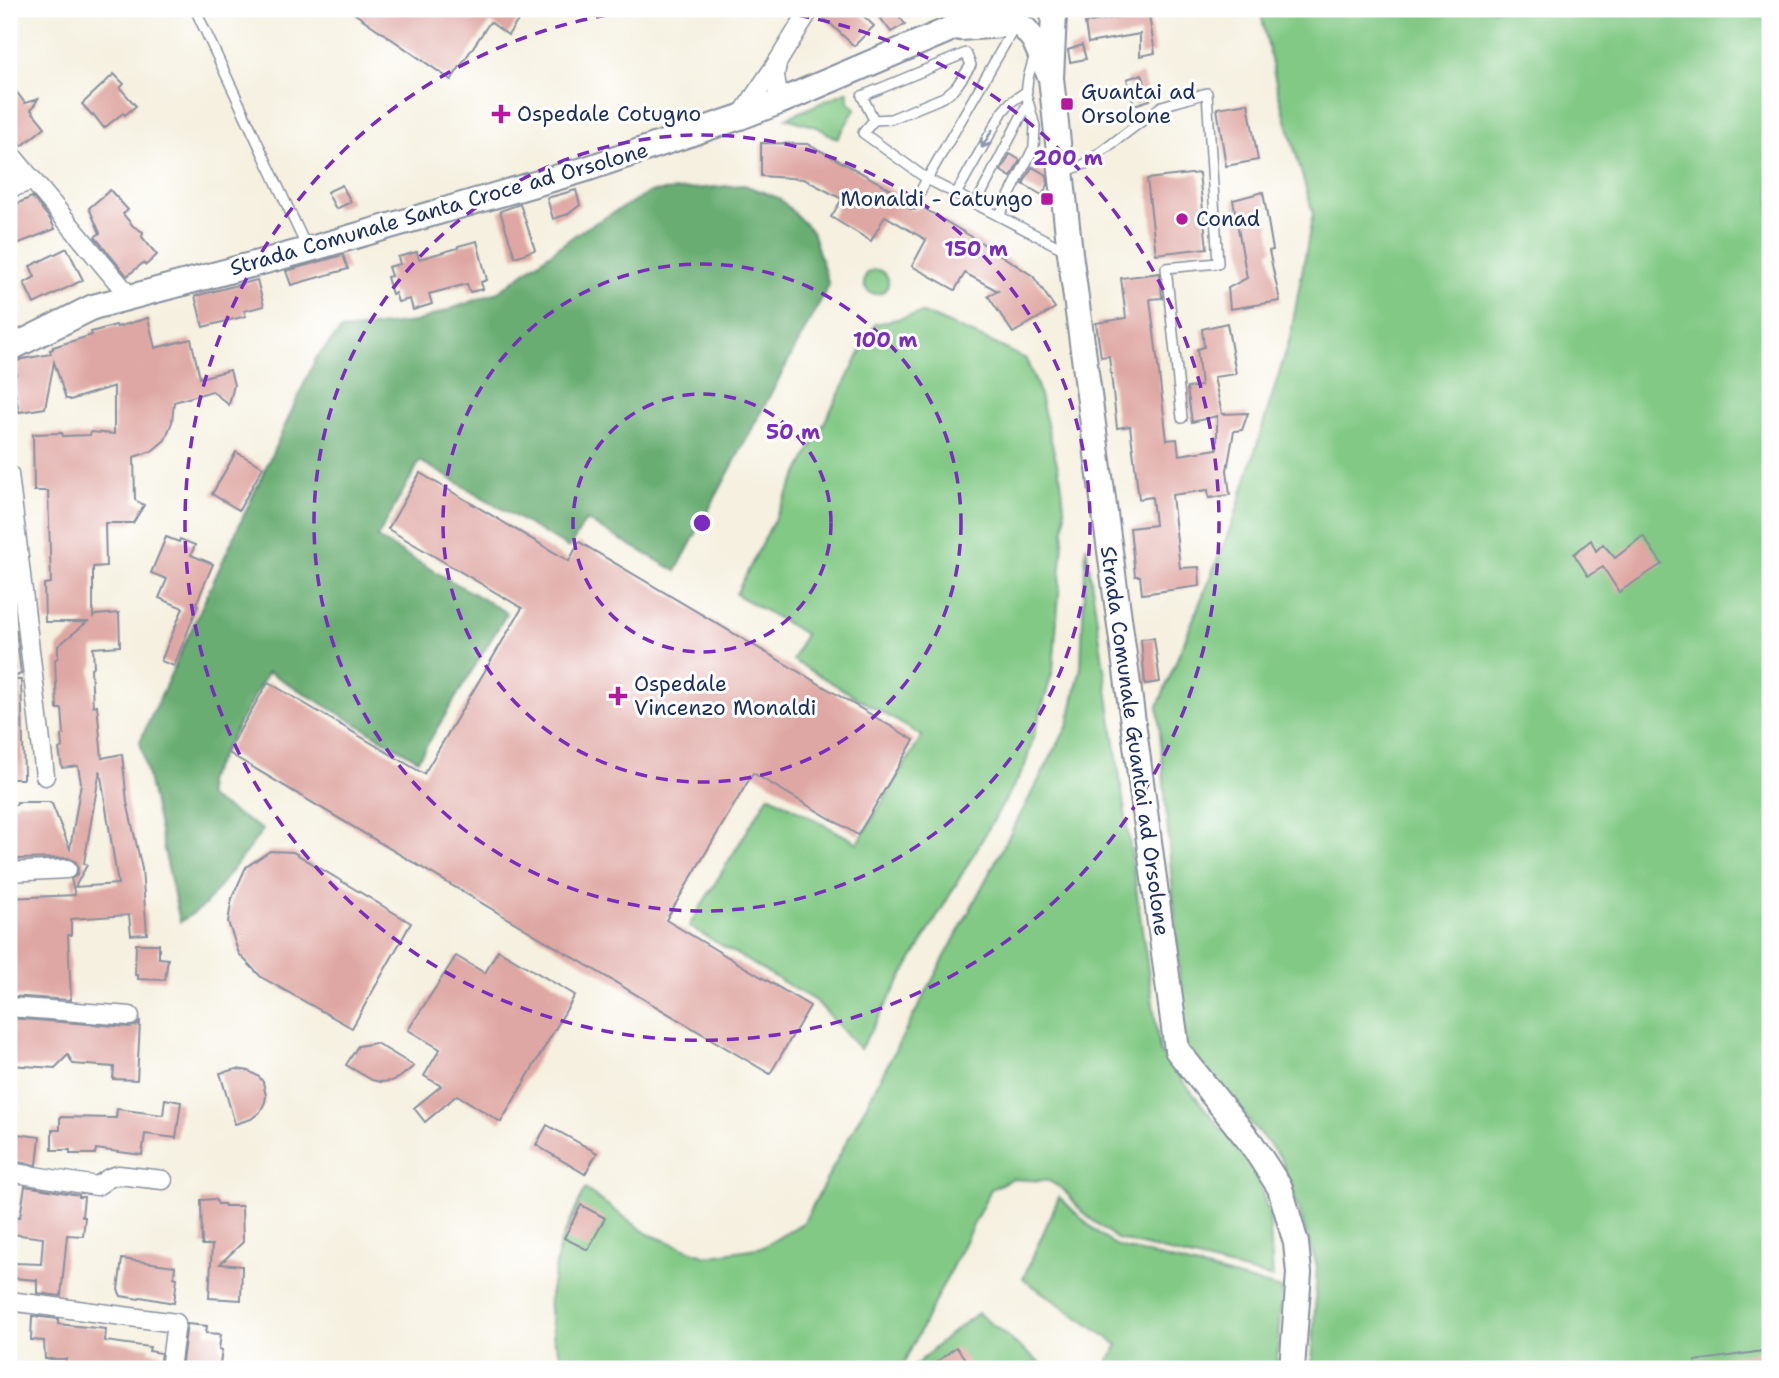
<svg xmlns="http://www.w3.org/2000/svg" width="1779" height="1378" font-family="'Shantell Sans',sans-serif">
<rect width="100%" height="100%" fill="#fff"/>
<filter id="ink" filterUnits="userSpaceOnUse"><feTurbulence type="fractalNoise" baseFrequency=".0143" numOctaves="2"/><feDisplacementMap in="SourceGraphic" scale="14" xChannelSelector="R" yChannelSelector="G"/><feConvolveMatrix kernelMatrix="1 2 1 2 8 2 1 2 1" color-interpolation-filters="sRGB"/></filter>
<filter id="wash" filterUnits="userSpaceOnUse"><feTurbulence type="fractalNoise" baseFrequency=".00686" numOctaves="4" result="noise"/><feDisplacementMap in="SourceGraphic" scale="28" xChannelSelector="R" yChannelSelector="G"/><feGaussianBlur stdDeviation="1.57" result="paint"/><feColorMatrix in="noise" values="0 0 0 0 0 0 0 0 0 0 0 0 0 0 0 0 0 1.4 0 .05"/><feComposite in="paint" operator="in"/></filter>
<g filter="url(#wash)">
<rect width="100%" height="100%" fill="#f5f0df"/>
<g fill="#82c985" stroke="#4e7c72" stroke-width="2">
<path d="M1260,9H1770V1369H1312L1317,1266L1281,1158L1185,1047L1158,706L1234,519L1290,338L1313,213L1278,92Z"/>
<path d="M848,91V102L856,108L837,139L817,127L786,118Z"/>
<circle cx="876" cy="282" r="12"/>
<path d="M923,313L989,341L1026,359L1038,388L1061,480L1065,516L1053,670L1025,766L860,1049L817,1002L689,926L769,795L858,843L922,736L793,660L805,634L736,594L875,324Z"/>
<path d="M1086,545L1160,1052L1254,1170L1269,1213L1273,1278L1117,1239L1083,1213L1064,1190L1049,1181L1011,1179L991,1189L901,1369H567L554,1340L549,1301L560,1244L585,1189L648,1234L706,1256L763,1247L804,1222L1068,725L1081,667Z"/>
<path d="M1059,1197C1077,1213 1109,1250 1133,1250L1282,1289L1276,1369H1104L1118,1345L1023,1279Z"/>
<path d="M978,1313L1047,1369H911L949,1335Z"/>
</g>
<path fill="#69ad72" stroke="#426e68" stroke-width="2" d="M744,185L779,198L812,231L829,285L676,571L586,520L569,548L420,461L377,538L507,613L418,760L268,672L207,781L208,797L263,830L204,906L180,922L140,741L316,358L341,330L415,322L498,292L579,232L650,192Z"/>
<g id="blocks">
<g fill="#dfa7a3" fill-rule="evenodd">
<path d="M348,9H526L508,35L490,22L451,80Z"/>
<path d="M821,9H856L874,26L854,46L820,14Z"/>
<path d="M890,9H893L905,24L891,32L879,16Z"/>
<path d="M1128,9H1148L1155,53L1140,56V34L1088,43L1085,23L1129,15Z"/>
<path d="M1082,45L1086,59L1070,62L1068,50Z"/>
<path d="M114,74L124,84L120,88L136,106L125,115L123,113L104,128L93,114L92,115L82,104Z"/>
<path d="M1142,74L1150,100L1134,105L1127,79Z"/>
<path d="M9,82L25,103L38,99L31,110L45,127L22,146L9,129Z"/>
<path d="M1248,103L1258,160L1226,166L1217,108Z"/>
<path d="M761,143L808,144L858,171L908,199L907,204L910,209L915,210L920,206L982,243L1033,276L1055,308L1013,333L988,296L998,291L965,273L955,290L912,266L926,240L885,216L871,241L831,217L842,199L804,179L761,176Z"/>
<path d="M1010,154L1020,160L1011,177L1001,171Z"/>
<path d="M1032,167L1047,175L1048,185L1042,195L1023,184Z"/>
<path d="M1199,173L1207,248L1156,254L1147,179Z"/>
<path d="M342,185L351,202L336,209L327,192Z"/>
<path d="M110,190L128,210L123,214L133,226L143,232L142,237L157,255L146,265L143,263L127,276L95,237L100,233L89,208Z"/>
<path d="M576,190L580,205L568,214L553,219L547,198Z"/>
<path d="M1263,192L1273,250L1269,251L1280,301L1230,309L1228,288L1247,278L1233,200Z"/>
<path d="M32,197L50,219L55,229L9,247V207Z"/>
<path d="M520,204L535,250L515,257L500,211Z"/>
<path d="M477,241L487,280L481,282L483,289L470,292L467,284L429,294L432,304L413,310L410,299L398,302L395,293L392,294L387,277L391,276L388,267L400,264L398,257L417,252L419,259L458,248V246Z"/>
<path d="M67,248L83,280L34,304L24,283L35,277L30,266Z"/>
<path d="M343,255L348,269L291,285L286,271Z"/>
<path d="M1160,273L1162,298L1150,299L1167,440L1177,439L1179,455L1217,449V416L1192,422L1187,388L1201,386L1197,349L1204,347L1202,329L1227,323L1236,374L1214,377L1222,414L1248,413L1242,430L1234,431L1227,470L1230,495L1209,498L1208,490L1172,495L1180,568L1199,567L1200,586L1142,594L1140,576H1135L1130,528L1155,525L1152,497L1139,499L1130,426L1117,428L1109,356L1101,357L1096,323L1126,318L1121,278Z"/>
<path d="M257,280L264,306L244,311L246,316L203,327L195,296Z"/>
<path d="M148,318L155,348L191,339L200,378L230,370L234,385L229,405L212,391L174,402L172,422L165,440L152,451L134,457L135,500L144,505L133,523H105L106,566L93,567V617L96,615L119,613L120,646L93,648L94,666L91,668L93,706L97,705L102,758L122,754L127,802L142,869L147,934L131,935L129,915L71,919V935H68L71,1000L9,996V898L75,895L71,879L77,875L78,869L76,862L68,858L14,859L12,805H16L17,802H49L52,804L70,849L81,783L78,766L62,768L59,749L62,747L61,736L64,734L62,709H57L55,660L58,657V646L87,622H45L44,584L51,583L48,491H34L33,434L62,433L63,436L90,435L91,432L114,434V386L70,400L69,399H66L54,362L45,408L19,412L12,378L16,375L15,363L22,359L51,354L50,350L53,349V347L92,335L91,332L116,325L117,327ZM100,770L118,884L75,887L87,865L84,863Z"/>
<path d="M236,452L263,467L239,510L212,494Z"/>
<path d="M420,473L569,561L579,542L914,740L858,835L753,773L666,920L810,1006L770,1074L227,752L268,682L424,774L522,608L388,529Z"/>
<path d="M1643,536L1662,564L1619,592L1603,567L1588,576L1574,554L1591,540L1596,551L1603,544L1615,558Z"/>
<path d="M166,537L179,542L180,539L195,545L191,555L213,564L196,604L198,605L174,666L161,661L183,608L159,598L167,579L151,573Z"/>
<path d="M9,628L16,630L21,674L9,679Z"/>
<path d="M1154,638L1160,682L1145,684L1141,639Z"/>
<path d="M9,680H21L24,774H23V779H9Z"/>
<path d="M270,851L293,852L411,923L352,1028L261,977L239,954L228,922L232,898L246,867Z"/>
<path d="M136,944H159V958L168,959L165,980L138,979V975H135Z"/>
<path d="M498,950L575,995L501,1122L457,1095L425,1122L414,1108L441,1086L424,1076L440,1049L408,1030L456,956L485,973Z"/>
<path d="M9,1018L129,1027L136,1026L140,1022L137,1080L113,1079L114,1067L73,1064L68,1055L55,1068L9,1065Z"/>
<path d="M376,1043L414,1066L399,1078L392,1081L380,1082L372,1080L346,1065L358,1046Z"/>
<path d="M237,1069L249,1071L259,1077L263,1082L266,1096L265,1102L260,1112L251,1119L235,1124L220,1073Z"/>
<path d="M165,1099L181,1102L176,1138L145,1134L142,1155L96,1149L95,1154H70V1150H52V1130H60V1117L116,1118L117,1109L163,1115Z"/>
<path d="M547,1125L597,1153L585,1174L536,1145Z"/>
<path d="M9,1133L40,1137L37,1165L9,1161Z"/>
<path d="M25,1186L79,1195V1197H84L82,1217H85L83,1236L67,1235L61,1296L37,1293V1280L12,1278L13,1263L41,1264L43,1238L12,1234L15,1217H20Z"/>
<path d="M215,1199L218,1204H224L225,1206H242L243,1242L220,1264L242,1266L241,1300L209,1298L212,1245H202L201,1200Z"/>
<path d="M581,1205L605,1218L588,1250L564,1238Z"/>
<path d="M122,1259L175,1266L174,1277L177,1278L174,1303L141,1297L139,1299L121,1296L118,1290Z"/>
<path d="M32,1316L58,1319V1324L106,1329L105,1341L150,1347L149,1351L161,1353L159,1366L151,1365L150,1369H89L65,1367L66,1359H45L44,1341L31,1340Z"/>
<path d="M187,1324L207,1326L206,1333L221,1334L219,1349L222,1350L220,1364H218L217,1369H181Z"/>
<path d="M956,1347L973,1369H928Z"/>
<path d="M1770,1350V1369H1696L1695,1361Z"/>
</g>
</g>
</g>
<g filter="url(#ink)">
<use href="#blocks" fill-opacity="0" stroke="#88909e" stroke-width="2"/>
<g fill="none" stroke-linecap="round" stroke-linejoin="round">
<g stroke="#88909e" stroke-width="12">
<g id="lane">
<path d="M195,9L307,248"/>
<path d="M1014,28L927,179L1067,251"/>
<path d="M874,120L862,96L966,53L971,65L956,87L944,97L891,119L874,120L863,133L927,179L914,203"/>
<path d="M1062,173L1085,164L1162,106L1207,93L1218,263L1166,268L1182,418"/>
<path d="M956,194L1003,111L1011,102L1027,91"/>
<path d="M976,204L1028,103"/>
<path d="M999,216L1034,147L1035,126L1026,94L1028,78L1035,54"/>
</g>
</g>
<g stroke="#88909e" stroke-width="21">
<g id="street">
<path d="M779,102L775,75L777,63L810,9"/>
<path d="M740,117L777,63"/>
<path d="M9,152L130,297"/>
<path d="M9,189L33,180"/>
<path d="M9,474L45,776"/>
<path d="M9,872L67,869"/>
<path d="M9,1007L130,1016"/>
<path d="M9,1172L97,1186L109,1178L118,1175L163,1180"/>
<path d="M9,1301L176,1323L170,1369"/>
</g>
</g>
<g stroke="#88909e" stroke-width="28">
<g id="secondary">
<path d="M1054,14L1051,78L1070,253L1177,1050L1251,1143L1280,1188L1296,1243L1299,1273L1292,1369"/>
<path d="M960,28L1017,24"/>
<path d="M1025,29L1034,40L1049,74"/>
<path d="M9,349L93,307L307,250L583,170L740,117L779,102L946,31L987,9"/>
</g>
</g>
<use href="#lane" stroke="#fff" stroke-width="9"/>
<use href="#street" stroke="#fff" stroke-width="18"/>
<use href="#secondary" stroke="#fff" stroke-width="24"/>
</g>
<defs><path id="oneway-shaft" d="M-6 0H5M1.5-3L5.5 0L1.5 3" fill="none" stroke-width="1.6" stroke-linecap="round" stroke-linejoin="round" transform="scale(1.75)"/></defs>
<use stroke="#8d97ae" href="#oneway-shaft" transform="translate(987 139) rotate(120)"/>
</g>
<g fill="none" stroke="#7b2cbf" stroke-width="3.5" stroke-dasharray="12 9">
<circle cx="702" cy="523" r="129"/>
<circle cx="702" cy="523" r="259"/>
<circle cx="702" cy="523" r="388"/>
<path d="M756 9A517 517 0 1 1 648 9"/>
</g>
<g fill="#b5179e" stroke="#fff" stroke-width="2.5">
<rect x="1060" y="97" width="14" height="14" rx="3.5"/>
<path d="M497.5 103.5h7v7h7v7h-7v7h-7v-7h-7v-7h7z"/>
<rect x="1040" y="192" width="14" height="14" rx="3.5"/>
<circle cx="1182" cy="219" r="7"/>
<path d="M614.5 685.5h7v7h7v7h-7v7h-7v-7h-7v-7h7z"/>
</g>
<g text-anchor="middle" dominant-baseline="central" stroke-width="6" stroke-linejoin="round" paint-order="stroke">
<g font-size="21" fill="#1b2f5e" stroke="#fff" text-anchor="start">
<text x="1081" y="92">Guantai ad<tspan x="1081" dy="24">Orsolone</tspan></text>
<text x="517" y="114">Ospedale Cotugno</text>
<text x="1033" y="199" text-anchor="end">Monaldi - Catungo</text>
<text x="1196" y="219">Conad</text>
<text x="634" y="684">Ospedale<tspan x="634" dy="24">Vincenzo Monaldi</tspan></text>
</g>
<g font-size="21" fill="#1b2f5e" stroke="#fff">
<text transform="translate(439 209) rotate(-16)">Strada Comunale Santa Croce ad Orsolone</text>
<text transform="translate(1135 741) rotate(82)">Strada Comunale Guantai ad Orsolone</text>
</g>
</g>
<circle cx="702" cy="523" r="10" fill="#7b2cbf" stroke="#fff" stroke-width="3.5"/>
<g font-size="21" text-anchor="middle" font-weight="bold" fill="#7b2cbf" stroke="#fff" stroke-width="6" stroke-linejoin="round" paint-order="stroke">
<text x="1068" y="165">200 m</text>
<text x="976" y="256">150 m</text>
<text x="885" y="347">100 m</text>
<text x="793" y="439">50 m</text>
</g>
<rect width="1779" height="1378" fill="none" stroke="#fff" stroke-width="35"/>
</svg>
